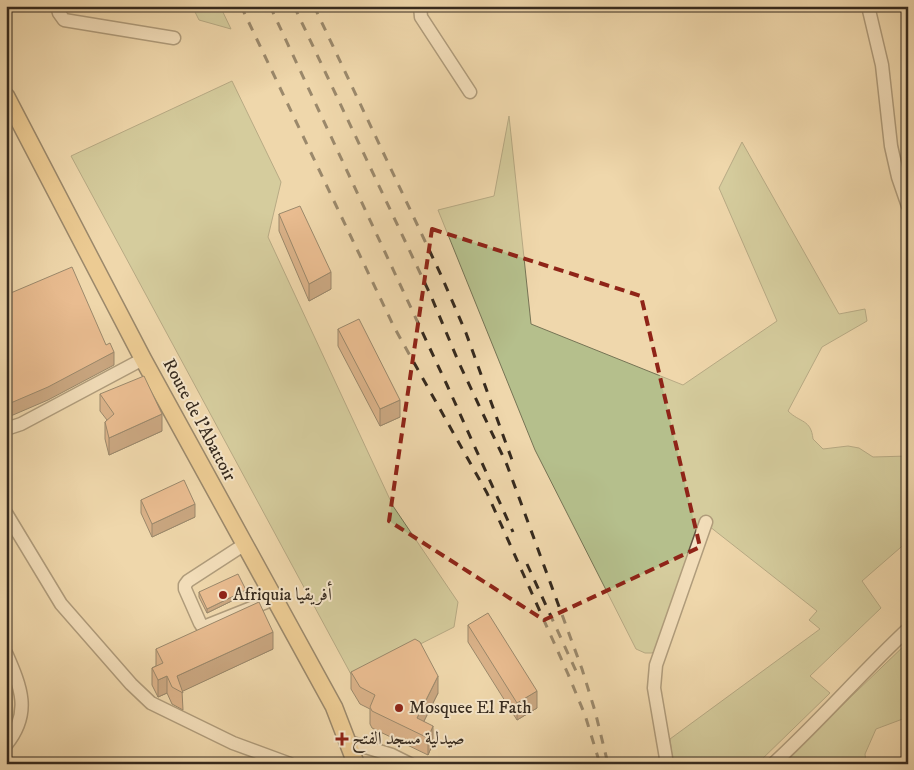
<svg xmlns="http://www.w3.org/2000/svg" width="914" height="770" font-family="'IM FELL DW Pica',Amiri,serif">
<rect width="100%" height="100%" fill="#efd7ac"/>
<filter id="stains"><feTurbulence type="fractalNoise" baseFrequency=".004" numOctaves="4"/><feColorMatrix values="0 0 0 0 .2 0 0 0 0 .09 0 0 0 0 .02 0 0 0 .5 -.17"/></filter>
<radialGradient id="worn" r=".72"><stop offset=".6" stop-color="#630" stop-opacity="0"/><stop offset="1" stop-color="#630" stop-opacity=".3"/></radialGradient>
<g fill="#b5bf8c" stroke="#767455">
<path d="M192,6H220L231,29L199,20Z"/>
<path d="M232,81L281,182L268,237L393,506L458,602L454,627L353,678L71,156Z"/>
<path d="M509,116L531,324L683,385L777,321L719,188L742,142L839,314L865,309L867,321L822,347L788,411C800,423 811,419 813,439L823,449L848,446L859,448L873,457L908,456V541L862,581L881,608L810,676L830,693L757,764H673L670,739L820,629L809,620L817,611L700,519L658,647L652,653H645L636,649L535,450L438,210L494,196Z"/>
<path d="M908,642V717L876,729L865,754L866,764H781Z"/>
<path d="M6,677L12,689L13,720L6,729Z"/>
</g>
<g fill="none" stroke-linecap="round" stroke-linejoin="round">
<g stroke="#645542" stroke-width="15">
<g id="minor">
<path d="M57,6L59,13L64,20L174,38"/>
<path d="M420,6L421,17L470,92"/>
<path d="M868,6L882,65L891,146L898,177L908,206"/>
<path d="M6,429L21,424L143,359"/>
<path d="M6,513L61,604L131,684L151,703L233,743L290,764"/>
<path d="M245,544L188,581L185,585V589L200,623L202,626H206L274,599"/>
<path d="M6,653C21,687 32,713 6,745"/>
<path d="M349,742L392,755L410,764"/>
<path d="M667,764L654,688L656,665L706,522"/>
<path d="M773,764C820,721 861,673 908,629"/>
</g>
</g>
<g stroke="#362a1e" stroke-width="19">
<path id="major" d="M6,96L143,359L334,707L356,764"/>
</g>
<use href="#minor" stroke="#f5e5c9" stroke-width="12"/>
<use href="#major" stroke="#e8bc76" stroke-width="16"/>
<g stroke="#362a1e" stroke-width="3" stroke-dasharray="9 9" stroke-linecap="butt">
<path d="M241,6L394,327L487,493L568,674L585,715L600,764"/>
<path d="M270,6L447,385L513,532"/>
<path d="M294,6L431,296L459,363L507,465L582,669L595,711L608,764"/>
<path d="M314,6L441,275L466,333L512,460"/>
<path d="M527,564L576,671"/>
</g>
</g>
<g fill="#c2865f" stroke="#362a1e">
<path d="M279,214L331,289L309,301L279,231Z"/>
<path d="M338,329L400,417L380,426L338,346Z"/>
<path d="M100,394L162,431L109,455L105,439V422L107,420L100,411Z"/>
<path d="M141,500L195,517L152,537L141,513Z"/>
<path d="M199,592L246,594L207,613L199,597Z"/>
<path d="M468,625L537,708L517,720L468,642Z"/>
<path d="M156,649H273L182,691L183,710L172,704L167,693L158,697L152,685V668L156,666Z"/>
<path d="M351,672L438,693L424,721L433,743L428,755L372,728L370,724V709L360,704L351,689Z"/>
</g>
<g fill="#9e6d4e" stroke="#362a1e">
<path d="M331,272V289L309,301V284Z"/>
<path d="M114,352V365L48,400L6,418V405Z"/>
<path d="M400,400V417L380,426V409Z"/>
<path d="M162,414V431L109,455V438Z"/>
<path d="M195,504V517L152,537V524Z"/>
<path d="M246,590V594L207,613V609Z"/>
<path d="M273,632V649L181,692L177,676Z"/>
<path d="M167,676V693L158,697V680Z"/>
<path d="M438,676V693L418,733L417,718Z"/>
<path d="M537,691V708L517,720V703Z"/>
<path d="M433,726V743L428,755V738Z"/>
</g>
<g fill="#e29c6f" stroke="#362a1e">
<path d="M300,206L331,272L309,284L279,214Z"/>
<path d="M72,267L106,345L110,343L114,352L48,387L6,405V295Z"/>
<path d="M359,319L400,400L380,409L338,329Z"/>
<path d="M144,376L162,414L109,438L105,422L114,414L100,394Z"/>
<path d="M184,480L195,504L152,524L141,500Z"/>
<path d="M238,574L246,590L207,609L199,592Z"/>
<path d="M259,602L273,632L177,676L183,693L172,687L167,676L158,680L152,668L163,663L156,649Z"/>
<path d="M488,613L537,691L517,703L468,625Z"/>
<path d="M415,639L420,642L438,676L417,718L433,726L428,738L372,711L370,707L375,695L360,687L351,672Z"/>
</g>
<path d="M0 0H914V770H0ZM432,229L641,296L700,547L544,620L389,521Z" fill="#efd7ac" fill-opacity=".55" fill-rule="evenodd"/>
<path fill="none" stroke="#8f2418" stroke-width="4" stroke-dasharray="10 6" stroke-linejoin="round" d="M432,229L641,296L700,547L544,620L389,521Z"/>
<g fill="#8f2418" stroke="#f5e5c9" stroke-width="2">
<circle cx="223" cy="595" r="5"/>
<circle cx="399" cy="708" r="5"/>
<path d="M339.5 731.5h5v5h5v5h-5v5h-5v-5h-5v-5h5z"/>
</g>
<g text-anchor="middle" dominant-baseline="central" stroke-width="4" stroke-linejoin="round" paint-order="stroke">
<g font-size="18" fill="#362a1e" stroke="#f5e5c9">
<text transform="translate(199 420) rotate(62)">Route de l’Abattoir</text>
</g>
<g font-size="18" fill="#362a1e" stroke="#f5e5c9" text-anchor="start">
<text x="233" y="595">Afriquia أفريقيا</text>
<text x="409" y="708">Mosquee El Fath</text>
<text x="352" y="739">صيدلية مسجد الفتح</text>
</g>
</g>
<rect width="914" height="770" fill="none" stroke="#efd7ac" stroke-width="25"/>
<rect x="8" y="8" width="899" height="755" fill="none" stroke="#362a1e" stroke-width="2.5"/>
<rect x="12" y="12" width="889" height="745" fill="none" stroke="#362a1e"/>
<rect width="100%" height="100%" filter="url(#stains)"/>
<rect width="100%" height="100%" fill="url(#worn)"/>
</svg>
